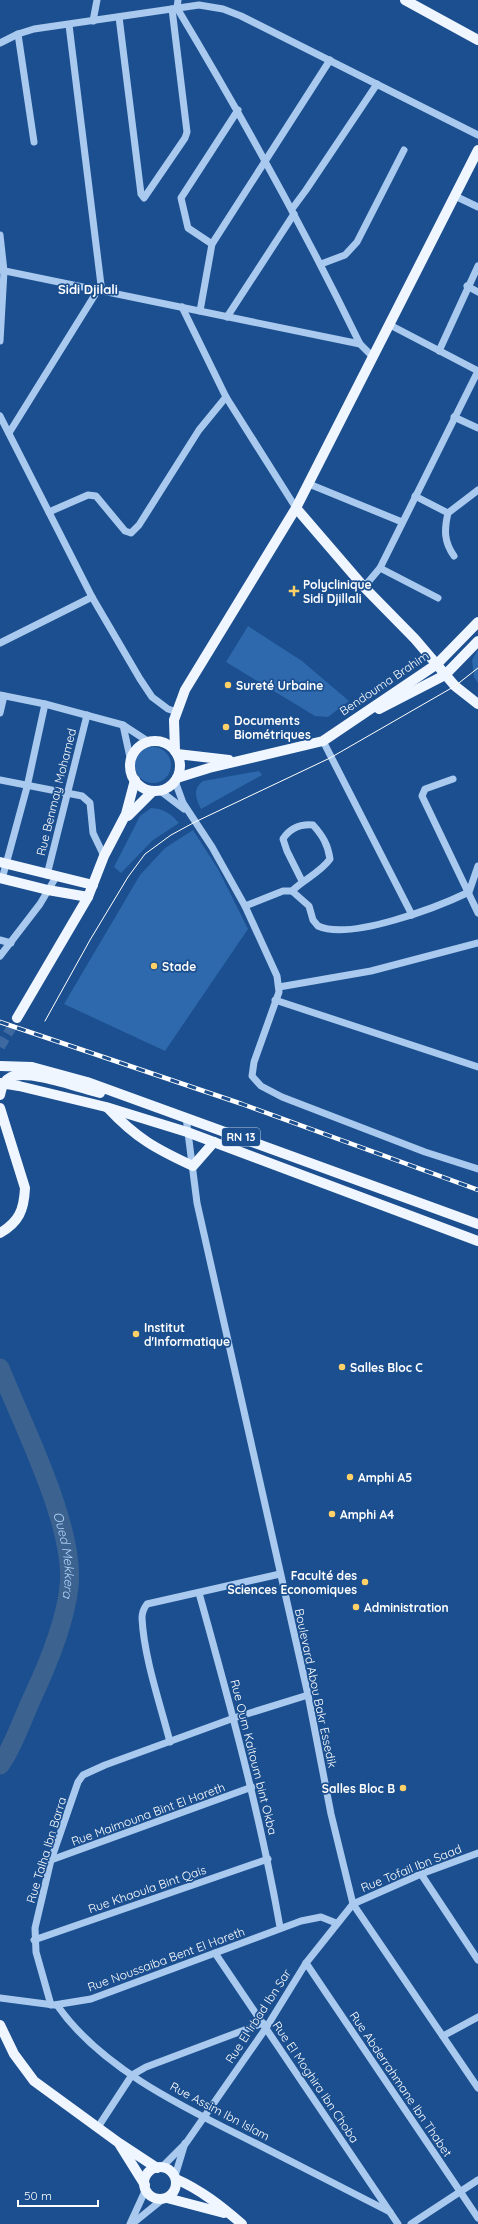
<svg xmlns="http://www.w3.org/2000/svg" width="478" height="2224" font-family="Quicksand,sans-serif">
<rect width="100%" height="100%" fill="#1b4f8f"/>
<g fill="#2e69ad">
<path d="M248,626L302,661L349,701L328,717L315,716L226,662Z"/>
<path d="M478,650V683L474,677L472,660Z"/>
<circle cx="153" cy="765" r="18"/>
<path d="M259,771L262,775L201,809C196,799 192,789 203,781Z"/>
<path d="M151,808C164,809 170,813 179,823L153,840L121,873L114,867L140,816Z"/>
<path d="M193,830L218,869L248,929L165,1051L64,1004L140,875L165,848Z"/>
</g>
<g fill="none" stroke-linecap="round" stroke-linejoin="round">
<path stroke="#3c6290" stroke-width="19" id="s1" d="M0,1368C22,1424 76,1528 69,1587C65,1623 48,1664 33,1696C25,1713 11,1752 0,1765"/>
<path stroke="#3d69a0" stroke-width="10" stroke-dasharray="10 5" stroke-linecap="butt" d="M0,1047L17,1018"/>
<g stroke="#a9c9ee" stroke-width="7">
<path d="M178,0L177,8C243,118 304,229 360,344"/>
<path d="M119,17L141,194L144,198L185,138L187,132L172,9"/>
<path d="M93,21L97,0"/>
<path d="M18,34L34,142"/>
<path d="M0,43L18,34L34,29L199,5L223,9L241,16L478,135"/>
<path d="M455,196L478,207"/>
<path d="M292,209L306,190L377,84"/>
<path d="M0,235L4,271L0,341"/>
<path d="M212,244L188,228L181,198L238,110"/>
<path d="M321,264L345,255L357,242L404,150"/>
<path d="M0,270L360,344L373,357"/>
<path d="M467,286L478,292"/>
<path d="M182,307L226,397L296,508"/>
<path d="M200,311L212,244L330,60"/>
<path d="M227,317L294,214"/>
<path d="M390,325L478,371"/>
<path d="M439,351L478,266"/>
<path d="M0,416L92,597L140,679L152,697L168,709L177,712"/>
<path d="M454,417L478,428"/>
<path d="M9,433L101,285L69,25"/>
<path d="M309,484L402,522"/>
<path d="M415,496L448,513"/>
<path d="M49,512L88,495L96,496L125,531L131,533L139,525L199,430L226,397"/>
<path d="M454,556C444,542 444,530 448,513L478,490"/>
<path d="M380,568L438,598"/>
<path d="M364,587L380,568L478,371"/>
<path d="M0,643L92,597"/>
<path d="M0,695L45,704L123,725"/>
<path d="M0,713L4,696"/>
<path d="M323,741L412,915"/>
<path d="M131,762L123,725L149,742"/>
<path d="M453,779L425,789L422,796L478,913"/>
<path d="M0,780L82,796L90,803L93,833L104,856"/>
<path d="M175,781L183,803L212,847L245,906L277,976L279,992L254,1062L252,1076L261,1086L282,1097L425,1152L478,1169"/>
<path d="M159,790L184,809"/>
<path d="M47,875L87,715"/>
<path d="M2,879L27,787L45,704"/>
<path d="M292,891C304,879 320,873 330,859C328,845 323,836 313,825C301,824 290,828 283,839L287,851L302,881"/>
<path d="M245,906L283,891H292L309,906L313,920L318,926C350,941 438,907 469,892L478,866"/>
<path d="M0,940L11,943"/>
<path d="M0,956L40,904L56,877"/>
<path d="M279,987L371,971L478,943"/>
<path d="M275,1000L478,1067"/>
<path d="M186,1117L197,1203L308,1695L331,1814L353,1904L478,2088"/>
<path d="M199,1593C230,1704 260,1814 280,1927"/>
<path d="M170,1742C160,1703 144,1658 142,1618C142,1612 144,1608 147,1604L280,1574"/>
<path d="M51,1860L252,1787"/>
<path d="M421,1874L478,1960"/>
<path d="M34,1940L268,1859"/>
<path d="M215,1953L398,2224"/>
<path d="M306,1963L478,2218"/>
<path d="M0,1998L54,2005L91,1999L301,1921L321,1917L336,1923"/>
<path d="M51,2005L36,1952L35,1928L51,1860L78,1782L83,1775L105,1765L234,1718L308,1695"/>
<path d="M57,2005C101,2069 187,2109 255,2143C300,2166 345,2189 390,2212"/>
<path d="M443,2036L478,2017"/>
<path d="M98,2127L132,2075L146,2067L263,2023"/>
<path d="M161,2168L186,2143L266,2028L306,1963L353,1904L421,1874L478,1853"/>
<path d="M175,2176L185,2143"/>
<path d="M130,2224L146,2189"/>
<path d="M132,2224L163,2199"/>
<path d="M411,2224L478,2180"/>
</g>
<g stroke="#f0f6ff" stroke-width="10">
<path d="M405,0L478,40"/>
<path d="M296,508L364,587L415,639L455,686L478,704"/>
<path d="M379,709L445,675L478,641"/>
<circle cx="155" cy="766" r="25"/>
<path d="M175,751L174,720L185,690L296,508L478,150"/>
<path d="M177,754L229,760"/>
<path d="M177,778L209,768L323,741L437,664L478,622"/>
<path d="M128,816L153,791"/>
<path d="M0,862L93,885"/>
<path d="M0,878L48,890L88,897"/>
<path d="M17,1018L88,897L104,856L126,814L135,780"/>
<path d="M0,1066L32,1067L87,1082L478,1224"/>
<path d="M0,1083L19,1086L106,1107L187,1132L478,1241"/>
<path d="M0,1095C2,1087 3,1081 11,1077C29,1069 80,1088 100,1093"/>
<path d="M0,1108L25,1188C24,1210 19,1222 0,1233"/>
<path d="M108,1108C136,1138 156,1149 193,1166L214,1142"/>
<path d="M0,2025L14,2054L34,2081L119,2143L157,2168"/>
<path d="M120,2145L145,2185"/>
<circle cx="160" cy="2183" r="16"/>
<path d="M176,2179C201,2190 221,2206 242,2224"/>
<path d="M167,2198L224,2213"/>
</g>
<path stroke="#fff" stroke-width="1" d="M45,1021L90,940L128,877L145,854L171,835L195,822L330,758L455,686L478,668"/>
<g stroke="#fff" stroke-width="4.5">
<path id="rail" d="M0,1022L242,1104L478,1190"/>
</g>
<use href="#rail" stroke="#1b4f8f" stroke-width="3" stroke-dasharray="9" stroke-linecap="butt"/>
</g>
<g fill="#ffd166" stroke="#1b4f8f" stroke-width="1.5">
<path d="M292 585h4v4h4v4h-4v4h-4v-4h-4v-4h4z"/>
<circle cx="228" cy="685" r="4"/>
<circle cx="226" cy="727" r="4"/>
<circle cx="154" cy="966" r="4"/>
<circle cx="136" cy="1334" r="4"/>
<circle cx="342" cy="1367" r="4"/>
<circle cx="350" cy="1477" r="4"/>
<circle cx="332" cy="1514" r="4"/>
<circle cx="365" cy="1582" r="4"/>
<circle cx="356" cy="1607" r="4"/>
<circle cx="403" cy="1788" r="4"/>
</g>
<g text-anchor="middle" dominant-baseline="central" stroke-width="3.5" stroke-linejoin="round" paint-order="stroke">
<rect fill="#1b4f8f" stroke="#bbcadd" stroke-width="1" x="222" y="1128" width="38" height="18" rx="3"/>
<g font-size="11" font-weight="bold" fill="#fff">
<text x="241" y="1137">RN 13</text>
</g>
<g font-size="12" font-weight="bold" fill="#fff" stroke="#1b4f8f" text-anchor="start">
<text x="303" y="584">Polyclinique<tspan x="303" dy="14">Sidi Djillali</tspan></text>
<text x="236" y="685">Sureté Urbaine</text>
<text x="234" y="720">Documents<tspan x="234" dy="14">Biométriques</tspan></text>
<text x="162" y="966">Stade</text>
<text x="144" y="1327">Institut<tspan x="144" dy="14">d'Informatique</tspan></text>
<text x="350" y="1367">Salles Bloc C</text>
<text x="358" y="1477">Amphi A5</text>
<text x="340" y="1514">Amphi A4</text>
<text x="357" y="1575" text-anchor="end">Faculté des<tspan x="357" dy="14">Sciences Economiques</tspan></text>
<text x="364" y="1607">Administration</text>
<text x="395" y="1788" text-anchor="end">Salles Bloc B</text>
</g>
<g font-size="12" fill="#fff" stroke="#1b4f8f">
<text transform="translate(384 683) rotate(-34)">Bendouma Brahim</text>
<text transform="translate(56 792) rotate(-76)">Rue Benmay Mohamed</text>
<text transform="translate(316 1688) rotate(78)">Boulevard Abou Bakr Essedik</text>
<text transform="translate(254 1757) rotate(76)">Rue Oum Kaltoum bint Okba</text>
<text transform="translate(148 1814) rotate(-20)">Rue Maimouna Bint El Hareth</text>
<text transform="translate(46 1850) rotate(-73)">Rue Talha Ibn Barra</text>
<text transform="translate(411 1868) rotate(-22)">Rue Tofail Ibn Saad</text>
<text transform="translate(147 1889) rotate(-19)">Rue Khaoula Bint Qais</text>
<text transform="translate(166 1959) rotate(-20)">Rue Noussaiba Bent El Hareth</text>
<text transform="translate(258 2016) rotate(-57)">Rue El Irbad Ibn Sar</text>
<text transform="translate(316 2082) rotate(56)">Rue El Moghira Ibn Choba</text>
<text transform="translate(401 2084) rotate(56)">Rue Abderrahmane Ibn Thabet</text>
<text transform="translate(220 2111) rotate(28)">Rue Assim Ibn Islam</text>
</g>
<g font-size="13" font-weight="bold" fill="#fff" stroke="#1b4f8f">
<text x="88" y="289">Sidi Djilali</text>
</g>
<g font-size="13" font-style="italic" fill="#b5d3f5" stroke="#1b4f8f">
<text stroke="none"><textPath href="#s1" startOffset="199">Oued Mekkera</textPath></text>
</g>
</g>
<path d="M18 2200v6h80v-6" fill="none" stroke="#ffffff" stroke-width="2"/>
<text x="24" y="2200" font-size="12" fill="#ffffff" stroke="#1b4f8f" stroke-width="3" paint-order="stroke">50 m</text>
</svg>
